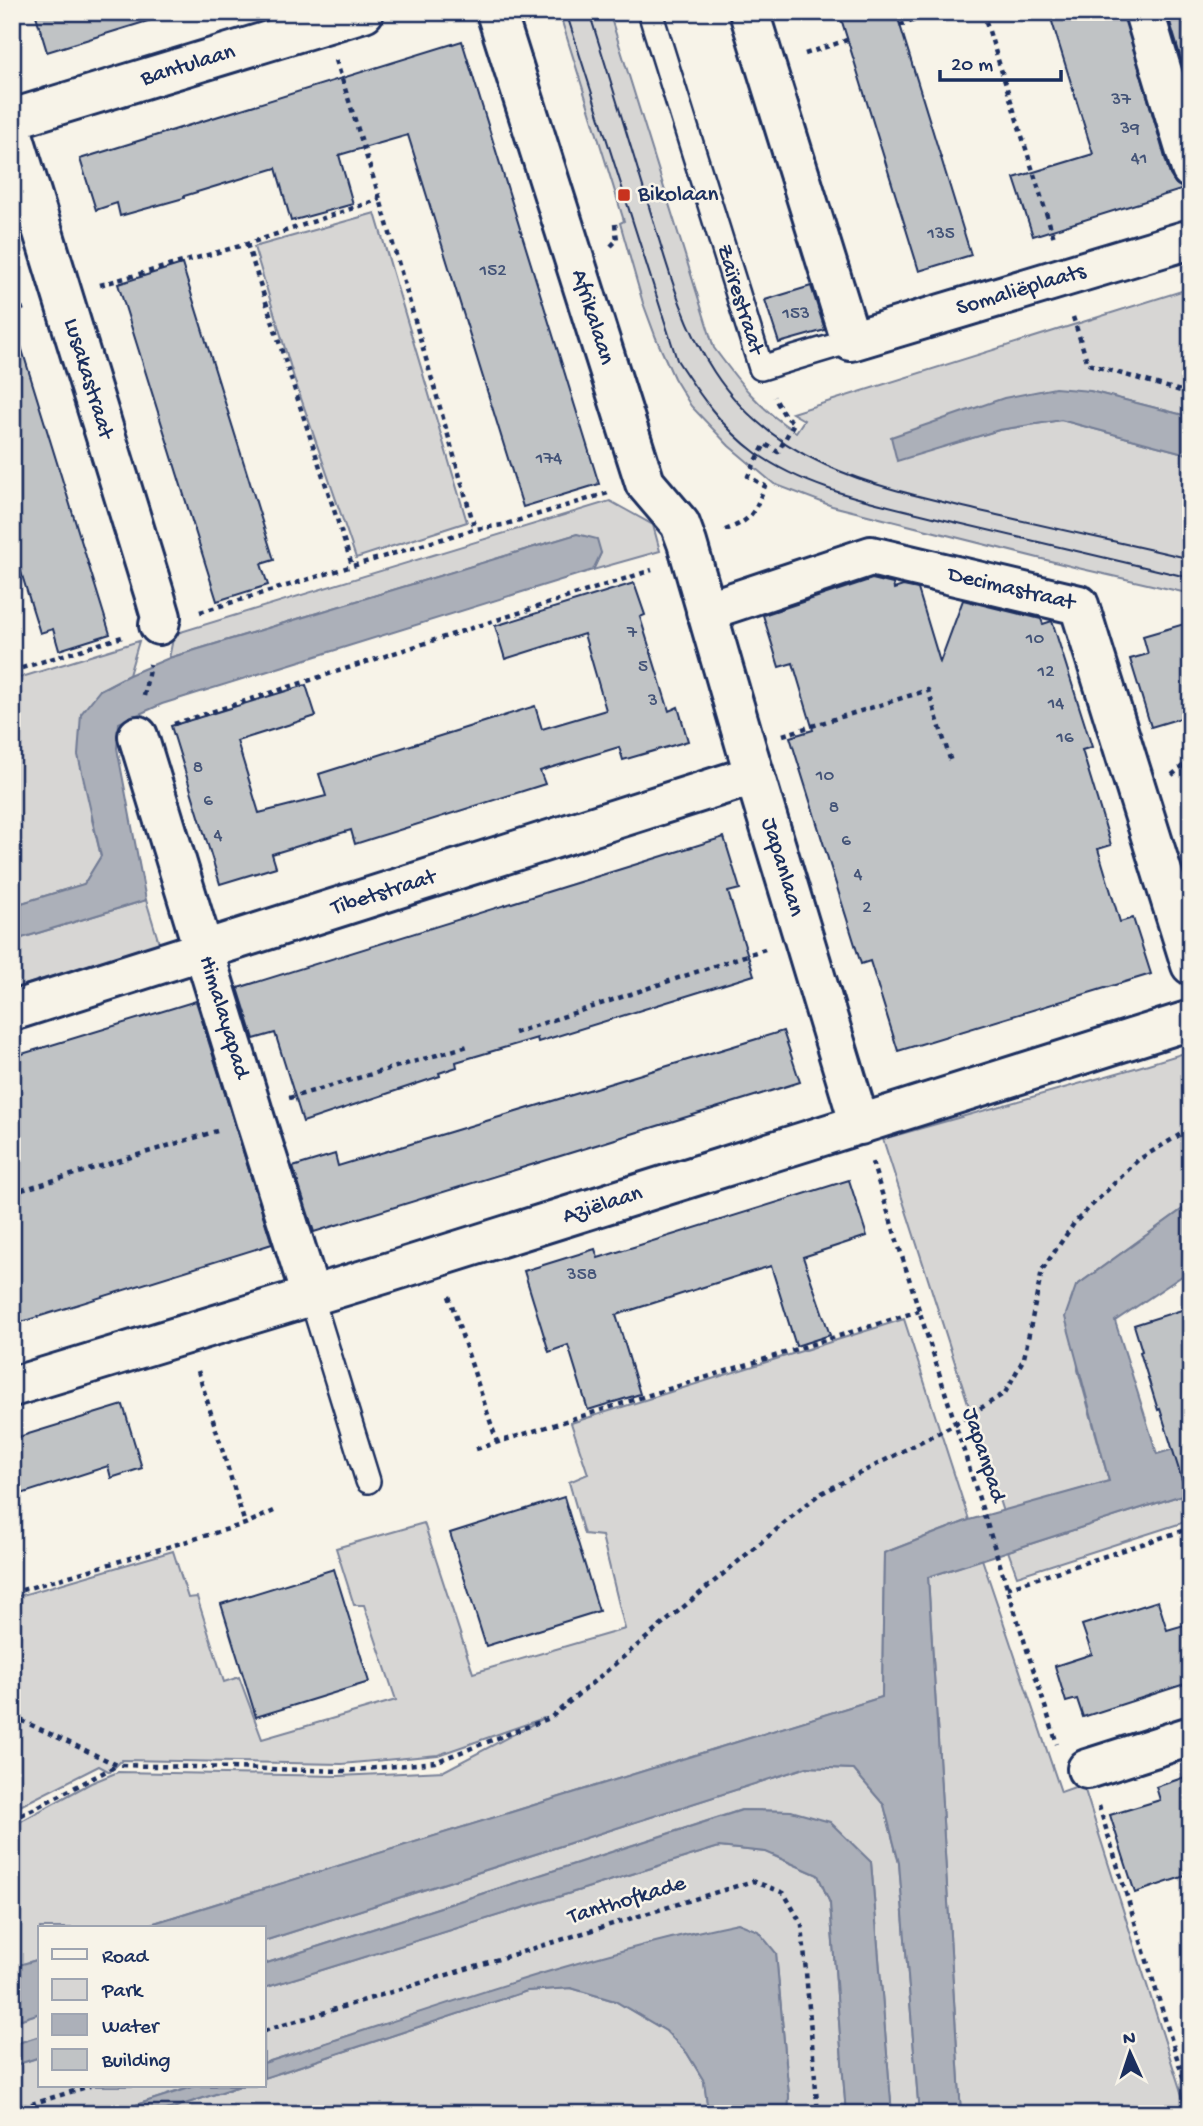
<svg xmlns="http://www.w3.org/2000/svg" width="1203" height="2126" font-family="'Gochi Hand',sans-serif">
<rect width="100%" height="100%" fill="#f7f3e8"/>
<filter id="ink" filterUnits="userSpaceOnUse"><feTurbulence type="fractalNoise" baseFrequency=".0143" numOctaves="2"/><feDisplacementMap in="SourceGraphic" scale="14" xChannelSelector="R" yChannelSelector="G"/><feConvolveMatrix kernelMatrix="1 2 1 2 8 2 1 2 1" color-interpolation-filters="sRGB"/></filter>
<g filter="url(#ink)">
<g fill="#d7d6d4" stroke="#798299" stroke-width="2">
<path d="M559,12H609L714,348C739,382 760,410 796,432L804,420L792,413L1191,288V417L1090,391L897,460L999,430L1061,420L1191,455V594L1082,569L832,506L774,484L729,446L691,406L674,378L656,338L643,303L620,223L624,221Z"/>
<path d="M375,213L467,522L356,558L294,378L254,247Z"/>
<path d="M610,501L653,525L660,551L593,570L601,553L577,534L169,658L174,634Z"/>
<path d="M139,641L129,675L100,690L92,820L101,856L84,884L12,906V680Z"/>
<path d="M146,900L159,943L12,989V941Z"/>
<path d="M1191,1051V1203L1076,1286L1078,1370L1109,1481L1003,1512L883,1139L1135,1068Z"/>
<path d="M904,1319L969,1520L884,1553L882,1697L138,1928H40V1959L12,1967V1826L91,1783L118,1772L339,1776L444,1771L544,1718L438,1755L342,1764L122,1760L110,1772L99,1766L12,1810V1598L173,1551L188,1598L197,1597L224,1682L239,1677L262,1739L396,1700L364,1605H354L336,1548L424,1523L473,1673L625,1629L602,1536L584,1534L569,1482L588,1474L571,1423Z"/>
<path d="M1191,1492V1520L1017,1576L1008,1551Z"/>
<path d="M982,1559L1061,1792L1083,1784L1188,2114H961L928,1577Z"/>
<path d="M807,1767L853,1769L884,1805L899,1863L919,2114H892L871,1862L791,1811L741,1810L264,1964V1941Z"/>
<path d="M719,1847L765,1852L818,1875L830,1903L846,2114H788L789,2096L776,1953L695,1932L543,1974L264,2063V1988Z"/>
<path d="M571,1988L615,2001L666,2031L687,2053L704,2081L708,2111L707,2114H154L240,2086H264V2078L527,1991Z"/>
<path d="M40,2013V2036L12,2045V2022Z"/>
<path d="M40,2057V2086H195L108,2114H12V2066Z"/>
</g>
<g fill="#acb0b9" stroke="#727c95" stroke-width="2">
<path d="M1055,388L1090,391L1191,417V455L1061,420L999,430L897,461L891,437L1004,398Z"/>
<path d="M577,534L597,539L601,553L593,570L162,704L119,723L117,748L146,900L12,941V906L84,884L101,856L78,755L81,714L100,690L129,675L169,658Z"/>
<path d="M1191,1203V1270L1115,1321L1157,1454L1191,1444V1492L928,1577L961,2114H919L899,1863L884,1805L853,1769L807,1767L264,1941V1928H138L882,1697L884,1553L969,1520L1109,1481L1065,1317L1076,1286Z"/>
<path d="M742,1810L791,1811L830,1822L871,1862L892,2114H846L830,1903L818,1875L766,1852L719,1847L264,1988V1964Z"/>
<path d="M738,1923L758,1931L776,1953L789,2096L788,2114H707L708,2111L704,2081L687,2053L666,2031L615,2001L571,1988L527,1991L264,2078V2063C421,2013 577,1956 738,1923Z"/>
<path d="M40,1959V2013L12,2022V1967Z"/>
<path d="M40,2036V2057L12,2066V2045Z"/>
<path d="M195,2086H240L154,2114H108Z"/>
</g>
<g fill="#c0c3c5" stroke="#1b2f5e" stroke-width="2">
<path d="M35,12H150L151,20L47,52Z"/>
<path d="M839,12H896L971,255L919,271Z"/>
<path d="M1049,12H1123L1170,175L1176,184L1184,189L1033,236L1014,178L1093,154Z"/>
<path d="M1167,12H1191V92Z"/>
<path d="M462,41L599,484L523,507L408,135L339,155L353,204L291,221L276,168L184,196V198L120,216L117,203L96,210L80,159Z"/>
<path d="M182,264L274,560L261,564L268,585L217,601L118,284Z"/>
<path d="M811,286L825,330L779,343L765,300Z"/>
<path d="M20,343L110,634L59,650L53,629L40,633L12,543V344Z"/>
<path d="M872,579L893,584L894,589L903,586L918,589L940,662L963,600L1041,619L1043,624L1052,621L1092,747L1082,750L1111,845L1098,849L1120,922L1133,918L1151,974L898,1051L870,961L861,964L790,737L813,730L793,663L779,667L763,615Z"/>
<path d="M634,583L645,615L640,617L669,711L678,707L688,741L623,760L619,747L540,771L545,784L355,844L351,830L272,854L276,867L220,884L171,726L306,685L316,716L237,741L259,813L326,796L319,774L535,706L542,729L606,710L584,634L505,659L495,626Z"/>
<path d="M1191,622V715L1151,727L1130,659L1148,654L1143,636Z"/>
<path d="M724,837L740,889L728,892L754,975L538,1042L537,1038L456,1062L457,1067L439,1073L440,1076L303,1122L275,1033L254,1039L238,988Z"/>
<path d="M196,1001L272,1244L12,1325V1057Z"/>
<path d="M783,1031L800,1082L314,1232L293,1167L335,1154L338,1166Z"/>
<path d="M849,1180L867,1236L803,1257L830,1335L796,1346L771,1266L741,1275L616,1315L640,1394L588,1410L568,1345L549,1352L524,1271L595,1249L598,1258Z"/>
<path d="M1191,1307V1482L1183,1483L1160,1409L1158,1410L1140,1352L1142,1351L1134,1325Z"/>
<path d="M123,1405L142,1468L111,1478L108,1466L12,1497V1439Z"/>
<path d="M564,1497L599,1611L486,1646L450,1533Z"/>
<path d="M334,1569L369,1682L256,1717L221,1604Z"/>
<path d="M1158,1601L1167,1630L1191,1623V1682L1083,1717L1077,1699L1066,1702L1055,1666L1092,1654L1082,1625Z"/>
<path d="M1191,1775V1874L1135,1893L1110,1815L1160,1800L1156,1787Z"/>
</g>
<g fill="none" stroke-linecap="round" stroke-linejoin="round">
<g stroke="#1b2f5e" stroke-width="28">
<g id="lane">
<path id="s1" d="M650,12L761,368L851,341"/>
<path d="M311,1296L368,1481"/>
</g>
</g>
<g stroke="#1b2f5e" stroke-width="44">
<g id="street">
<path id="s2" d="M496,12L645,483L680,524L687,543L746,747L860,1125"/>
<path id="s3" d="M749,12L851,341L1191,239"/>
<path d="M1144,12L1191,169"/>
<path id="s4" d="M12,119L364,12"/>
<path id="s5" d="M12,131L154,593L161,617L159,625"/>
<path id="s6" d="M706,611L871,556L1079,605L1191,965"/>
<path id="s7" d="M138,736L255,1119L311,1296"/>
<path id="s8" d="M12,1011L754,775"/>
<path d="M1087,1769L1191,1736"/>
</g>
</g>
<g stroke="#1b2f5e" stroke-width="44">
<g id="secondary">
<path id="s9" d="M12,1387L390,1272L1191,1020"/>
</g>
</g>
<g stroke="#1b2f5e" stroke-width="4.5" stroke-dasharray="5 5" stroke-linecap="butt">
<path d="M983,12L1054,238"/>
<path d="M900,25L940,12"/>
<path d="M805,54L847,40"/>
<path d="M336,60L380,199L475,529"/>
<path d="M247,244L352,565"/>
<path d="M611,246L617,240L615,224"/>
<path d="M100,285L247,244L380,199"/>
<path d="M12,312L24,308"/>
<path d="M1073,317L1088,364L1191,394"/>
<path d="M725,530C753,520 754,512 765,486L748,476L765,444L778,452L794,423L785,416L774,397"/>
<path d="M200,612L475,529L503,525L608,493"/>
<path d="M12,671L122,637"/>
<path d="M144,696L150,664"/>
<path d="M174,724L652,570"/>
<path d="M783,735L928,690L951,762"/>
<path d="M1172,775L1191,759"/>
<path d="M514,1033L765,949"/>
<path d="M289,1098L468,1046"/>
<path d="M872,1162L1057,1744"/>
<path d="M12,1193L217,1131"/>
<path d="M449,1296L497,1442"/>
<path d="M198,1371L245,1524"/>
<path d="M476,1449L919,1311"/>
<path d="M1007,1588L1191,1528"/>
<path d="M12,1593L245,1524L274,1511"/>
<path d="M12,1716L117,1765L345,1771L435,1762L550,1718L818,1495L955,1424L1005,1393L1024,1358L1042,1270L1075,1222L1138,1160L1191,1128"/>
<path d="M1099,1806L1191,2103"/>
<path d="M12,1820L116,1766"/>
<path d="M264,2031L753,1881L784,1893L802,1925L818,2114"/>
<path d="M12,2110L90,2086"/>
</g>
<use href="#lane" stroke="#f7f3e8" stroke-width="23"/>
<use href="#street" stroke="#f7f3e8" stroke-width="38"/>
<use href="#secondary" stroke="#f7f3e8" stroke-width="38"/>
<g stroke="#1b2f5e" stroke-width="2">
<path d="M566,12L677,360C699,394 723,429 756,453C809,491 879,503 941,519C1024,539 1108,558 1191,578"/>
<path d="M589,12C610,78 630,144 650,210C667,265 682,323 714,372C778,470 885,488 989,513C1056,529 1124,543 1191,559"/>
</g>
</g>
</g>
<rect fill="#c8321e" stroke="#f7f3e8" stroke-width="2.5" x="617" y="188" width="14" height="14" rx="3.5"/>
<g text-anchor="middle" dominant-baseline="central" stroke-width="5" stroke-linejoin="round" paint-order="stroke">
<g font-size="19" fill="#445478">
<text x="1121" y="100">37</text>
<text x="1130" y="129">39</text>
<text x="1139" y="159">41</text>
<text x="941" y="234">135</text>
<text x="493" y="271">152</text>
<text x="796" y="314">153</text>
<text x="549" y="459">174</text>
<text x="632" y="633">7</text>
<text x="1035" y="639">10</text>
<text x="643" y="667">5</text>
<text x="1046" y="672">12</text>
<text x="653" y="701">3</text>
<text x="1056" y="704">14</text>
<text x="1065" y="738">16</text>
<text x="198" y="768">8</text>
<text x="825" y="776">10</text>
<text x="208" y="801">6</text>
<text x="834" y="808">8</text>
<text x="218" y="836">4</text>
<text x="846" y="841">6</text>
<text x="858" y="875">4</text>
<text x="867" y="908">2</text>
<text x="582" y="1275">358</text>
</g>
<g font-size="23" fill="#1b2f5e" stroke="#f7f3e8">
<text stroke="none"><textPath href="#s4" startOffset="184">Bantulaan</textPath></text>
<text stroke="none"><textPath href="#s3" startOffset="522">Somaliëplaats</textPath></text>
<text stroke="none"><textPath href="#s1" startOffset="301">Zaïrestraat</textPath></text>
<text stroke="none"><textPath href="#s2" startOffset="320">Afrikalaan</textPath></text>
<text stroke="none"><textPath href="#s5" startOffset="259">Lusakastraat</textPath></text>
<text stroke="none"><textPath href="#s6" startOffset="318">Decimastraat</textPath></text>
<text stroke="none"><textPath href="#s2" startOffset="906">Japanlaan</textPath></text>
<text stroke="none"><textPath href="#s8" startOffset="390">Tibetstraat</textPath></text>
<text stroke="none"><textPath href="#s7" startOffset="294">Himalayapad</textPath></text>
<text stroke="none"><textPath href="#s9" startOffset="618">Aziëlaan</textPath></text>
<text transform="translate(983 1455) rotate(72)">Japanpad</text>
<text transform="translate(627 1901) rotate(-17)">Tanthofkade</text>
</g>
<g font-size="23" fill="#1b2f5e" stroke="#f7f3e8" text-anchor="start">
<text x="638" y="195">Bikolaan</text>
</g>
</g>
<rect width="1203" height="2126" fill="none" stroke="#f7f3e8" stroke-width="42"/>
<rect x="21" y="21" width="1161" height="2084" fill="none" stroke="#1b2f5e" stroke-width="2.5" filter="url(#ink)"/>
<rect x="38" y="1926" width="228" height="161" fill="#f7f3e8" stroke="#9fa5b1" stroke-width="2"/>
<rect x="52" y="1949" width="35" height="10" fill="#f7f3e8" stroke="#9fa5b1" stroke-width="2"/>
<text x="102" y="1962" font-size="21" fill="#1b2f5e">Road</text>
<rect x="52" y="1979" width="35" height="21" fill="#d7d6d4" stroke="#9fa5b1" stroke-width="2"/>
<text x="102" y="1996" font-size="21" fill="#1b2f5e">Park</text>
<rect x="52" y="2014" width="35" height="21" fill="#acb0b9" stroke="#9fa5b1" stroke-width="2"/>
<text x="102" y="2032" font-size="21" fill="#1b2f5e">Water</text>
<rect x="52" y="2049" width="35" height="21" fill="#c0c3c5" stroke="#9fa5b1" stroke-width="2"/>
<text x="102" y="2066" font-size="21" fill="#1b2f5e">Building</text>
<g transform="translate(1130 2053) rotate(357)" stroke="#f7f3e8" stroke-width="5" paint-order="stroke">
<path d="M0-5L12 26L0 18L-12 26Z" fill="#1b2f5e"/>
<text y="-10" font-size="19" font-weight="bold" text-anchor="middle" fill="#1b2f5e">N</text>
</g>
<path d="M940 70v10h121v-10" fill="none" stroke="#1b2f5e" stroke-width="3.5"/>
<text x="951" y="70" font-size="21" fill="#1b2f5e" stroke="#f7f3e8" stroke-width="5" paint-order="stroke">20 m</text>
</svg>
